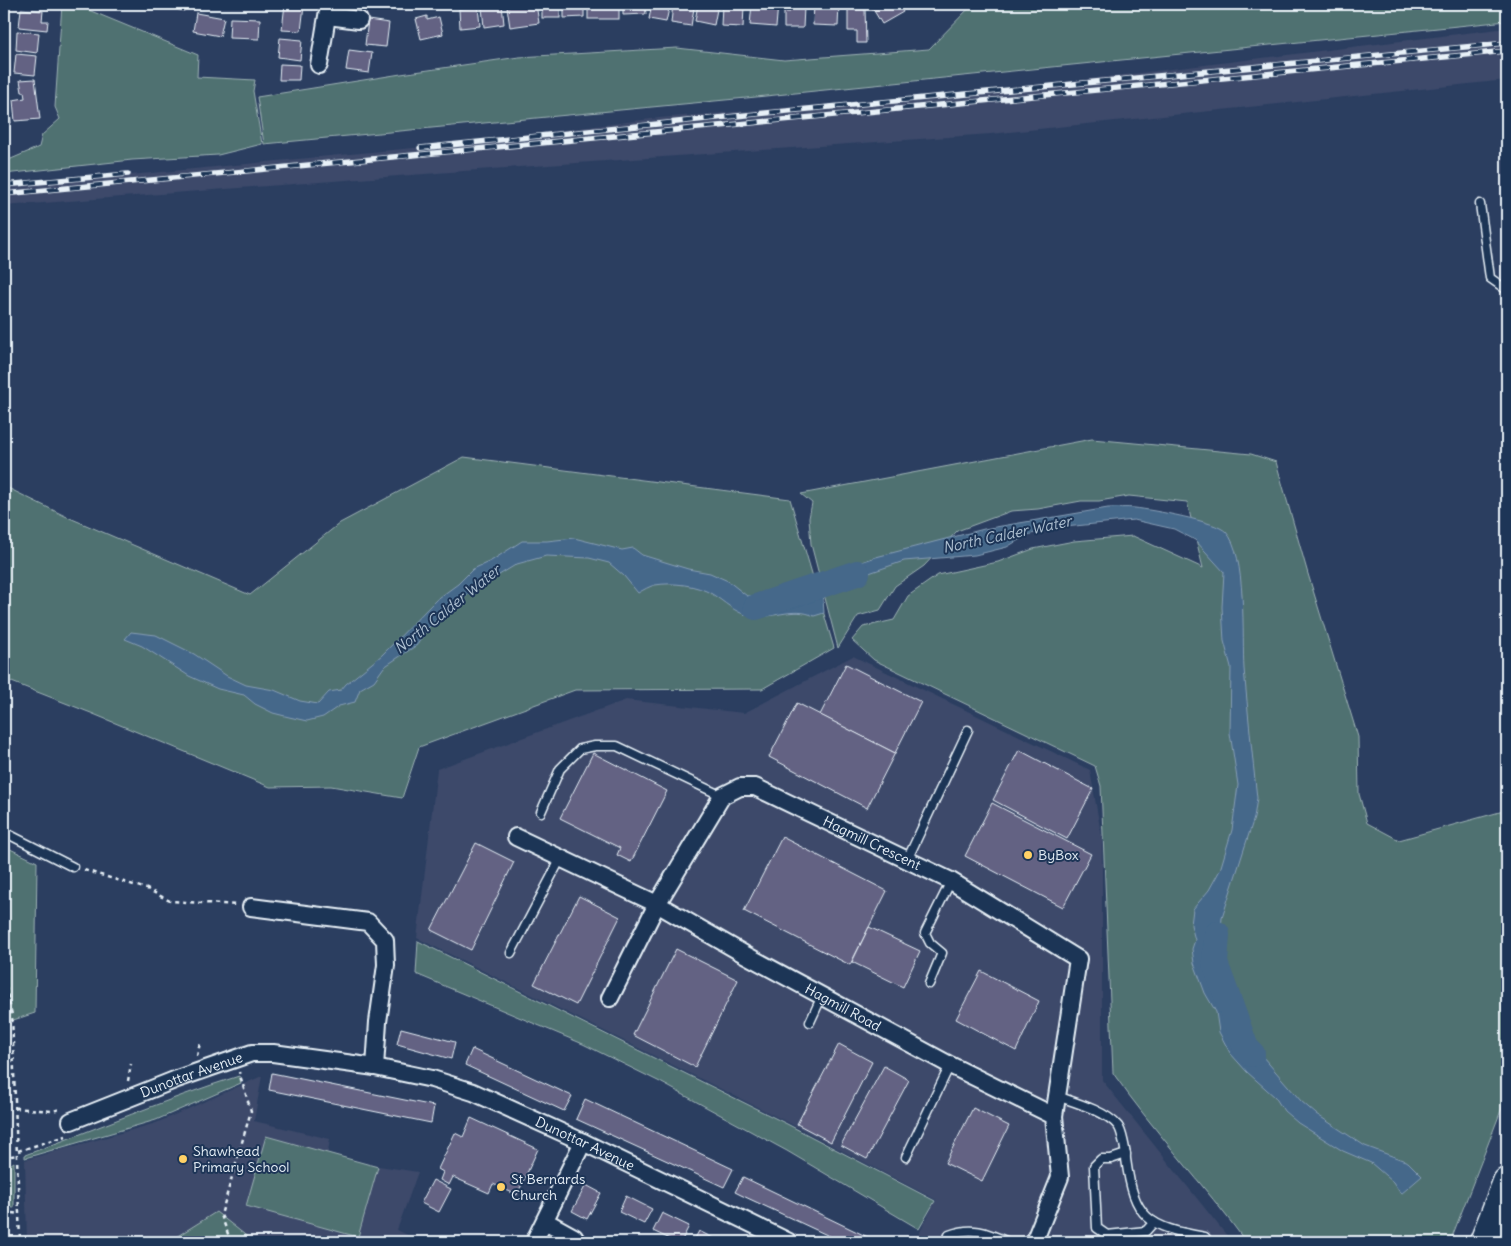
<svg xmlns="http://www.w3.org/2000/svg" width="1511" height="1246" font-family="Delius,sans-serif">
<rect width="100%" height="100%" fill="#2b3e60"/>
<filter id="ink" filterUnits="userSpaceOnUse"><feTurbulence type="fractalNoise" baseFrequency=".02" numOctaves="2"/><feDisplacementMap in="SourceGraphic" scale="10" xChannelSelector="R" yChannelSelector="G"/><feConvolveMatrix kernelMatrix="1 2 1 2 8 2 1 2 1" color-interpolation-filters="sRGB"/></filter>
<g filter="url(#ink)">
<g fill="#3c496a">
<path d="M1507,28V80L991,134L464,171L4,206V187L434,146L659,118L992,91Z"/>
<path d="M853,656L1090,770L1102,839V1080L1232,1242H915L936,1200L789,1123L417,938L437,769L626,700L744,713Z"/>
<path d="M262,1076L254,1121L330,1139L327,1158L418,1172L397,1230L422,1242H27L25,1160L156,1123Z"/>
</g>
<g fill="#507171" stroke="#9cb1b4">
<path d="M62,4H74L198,55L197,77L255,80L253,91L262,144L218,155L132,160L4,174V160L11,159L39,147L42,135L60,119L55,107Z"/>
<path d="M973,4H1507V21L746,98L264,144L257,97L401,74L519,57L677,48L784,60L929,49Z"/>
<path d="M1092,439L1251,454L1276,462L1308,574L1358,737L1359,794L1367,823L1399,840L1507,810V1095L1450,1242H1246C1204,1184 1154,1132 1113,1073L1101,786L1095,766L874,660L852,640L863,627L894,620L908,596L938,575L998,562L1033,549L1074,541L1133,536L1203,568L1187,502L1129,496L1099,501H1081L1038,509L1011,511L957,531L924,566L895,586L880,610L858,616L838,648L811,544L809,518L812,503L801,494Z"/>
<path d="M464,457L790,499L834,648L762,689L575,690L419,747L402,798L331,786L270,787L91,713L4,679V486L65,516L250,595L340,523Z"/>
<path d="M4,846L37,862L35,1013L4,1023Z"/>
<path d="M418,941L787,1124L935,1201L919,1229L787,1151L660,1082L583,1044L416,974Z"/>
<path d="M239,1076L241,1083L156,1120L25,1158V1155C96,1129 166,1099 239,1076Z"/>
<path d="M266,1136L378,1167L358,1237L246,1206Z"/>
<path d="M14,1162V1208L4,1207V1169Z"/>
<path d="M216,1212L254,1242H168Z"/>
</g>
<path fill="#44678a" stroke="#869eb6" d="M1108,508C1117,508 1126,507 1135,508C1152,510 1216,521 1226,532C1247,554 1242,638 1244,669C1248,712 1252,755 1257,798L1254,818L1222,918L1216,985L1227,1008L1250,1042L1301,1101L1316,1114L1365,1146L1408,1162L1422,1176L1401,1194L1393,1182L1371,1163L1343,1151L1298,1123L1284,1111L1275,1097L1247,1072L1230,1053L1219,1032L1216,1012L1205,993L1194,963L1192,949L1195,940L1191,925L1193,909L1209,890L1220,870L1232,830L1238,785L1230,733L1231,667L1224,641L1222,607L1224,572L1195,540L1174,529L1134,520L1055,528L1027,535L1007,547L975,555L904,561L872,572L834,588L823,599L824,613L814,616C793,606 771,620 749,616C734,612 725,602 712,594C697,585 673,582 655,585C650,586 643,590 638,593L624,576L609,563L589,558L546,556L517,564L473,591L447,610L427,629L417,645L384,667L374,681L360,689L355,702L339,706L323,717L307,721L289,717L273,713L255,704L244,695L218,689L189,676L142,646L125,639L131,632L156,635L194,654L227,676L246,685L274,690L300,701L318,704L329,692L341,690L346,684L382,655L436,600L458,584L473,569L491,561L522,541H547L574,538L622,550L633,548L642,555L688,569L710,573L728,581L747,596L773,594L802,597L812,596L837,570L876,557L984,529Z"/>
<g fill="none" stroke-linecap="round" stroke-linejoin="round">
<g stroke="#44678a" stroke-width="26">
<path d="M756,607L857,573"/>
<path d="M1217,934L1215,963L1246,1048L1252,1054"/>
</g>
</g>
<g fill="#636283" stroke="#e8f1f8">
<path d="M163,4H186L184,11L163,6Z"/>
<path d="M285,4L304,6L301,31L282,30Z"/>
<path d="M530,4H536L539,23L510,27L507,7Z"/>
<rect x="542" y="4" width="18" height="14"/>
<path d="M564,4H584V17L564,18Z"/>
<rect x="588" y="4" width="31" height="15"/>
<path d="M623,4H645L646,14L623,15Z"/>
<path d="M652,4H670L666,22L649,19Z"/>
<path d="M673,4H689V7L694,8L691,26L671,23Z"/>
<path d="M698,4H718L714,25L695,21Z"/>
<path d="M752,4H778L776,27L750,25Z"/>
<path d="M814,4H839L838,26L813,25Z"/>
<path d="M870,4H899L903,12L882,24Z"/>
<path d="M502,5L504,24L484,27L482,7Z"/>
<path d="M722,5L744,6L743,27L721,26Z"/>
<path d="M478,7L480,26L460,28L459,9Z"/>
<path d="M790,7H804L803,28H784V12H790Z"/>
<path d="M21,9L43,11L42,21H48L47,30L19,27Z"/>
<path d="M848,9H865L866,43H857V31H848Z"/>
<path d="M196,13L224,18L220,36L193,31Z"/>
<path d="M427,16V20L439,17L443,34L421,39L416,19Z"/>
<path d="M230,18L260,19L259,39L229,38Z"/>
<path d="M368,20L389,23L386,47L365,45Z"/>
<path d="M17,31L39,33L37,53L16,50Z"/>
<path d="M280,38L302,40L300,60L278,57Z"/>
<path d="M349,50L372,53L369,73L346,70Z"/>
<path d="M16,54L37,56L35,75L14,73Z"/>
<path d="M280,64L300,65L299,80H279Z"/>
<path d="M35,79L40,119L15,121L13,100L25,98L24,92H22L20,80Z"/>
<path d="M9,102L11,123L4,124V103Z"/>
<path d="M846,664L921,702L895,753L820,715Z"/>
<path d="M797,703L895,753L867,808L769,757Z"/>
<path d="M1019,750L1093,789L1067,839L993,800Z"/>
<path d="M593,753L667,791L631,862L617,855L620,848L560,818Z"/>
<path d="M992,803L1091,854L1063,907L965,856Z"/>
<path d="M782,837L887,891L850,965L744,911Z"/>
<path d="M476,843L514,862L471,950L431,930Z"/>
<path d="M579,896L620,917L576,1005L534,984Z"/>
<path d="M869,927L920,951L903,987L852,962Z"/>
<path d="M676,949L738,980L695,1067L633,1035Z"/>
<path d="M981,971L1039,1001L1016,1051L956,1019Z"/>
<path d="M401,1028L455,1042L451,1059L397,1044Z"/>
<path d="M839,1044L872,1062L831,1142L797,1124Z"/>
<path d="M472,1049L572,1096L564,1111L465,1065Z"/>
<path d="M884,1066L909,1080L867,1159L841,1145Z"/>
<path d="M272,1073L434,1106L431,1123L269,1090Z"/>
<path d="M585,1099L733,1169L724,1187L576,1119Z"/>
<path d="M973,1108L1009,1126L982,1181L945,1163Z"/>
<path d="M471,1118L538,1149L517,1195L493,1184L489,1193L453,1177L449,1185L440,1180L443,1172L438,1169L455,1133L463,1137Z"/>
<path d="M743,1177L878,1242H842L741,1195L735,1192Z"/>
<path d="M433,1180L451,1189L439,1212L421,1203Z"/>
<path d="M586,1185L601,1193L587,1219L572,1211Z"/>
<path d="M626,1196L652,1209L644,1224L619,1212Z"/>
<path d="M662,1213L689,1226L681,1242H676L653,1231Z"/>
<path d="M699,1231L721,1242H693Z"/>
</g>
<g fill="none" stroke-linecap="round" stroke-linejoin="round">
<g stroke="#e8f1f8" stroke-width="11">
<g id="lane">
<path d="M1480,204L1490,278L1507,290"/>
<path d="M541,812L560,769L580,749L595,746H617L722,796"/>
<path d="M4,832L73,867"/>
<path d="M907,860L968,730"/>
<path d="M511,953L561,858"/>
<path d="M929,984L942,953L930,943L925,933L951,881"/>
<path d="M810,1022L822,996"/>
<path d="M1057,1096C1074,1102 1106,1111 1118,1126C1122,1131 1126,1152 1126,1159C1134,1219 1148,1227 1205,1237L1209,1242"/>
<path d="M1126,1154L1111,1159H1101L1094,1166L1097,1228L1107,1235L1146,1231L1154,1222"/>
<path d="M906,1157L950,1065"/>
<path d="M946,1242L949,1235C972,1226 986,1232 1008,1242"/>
</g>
</g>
<g stroke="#e8f1f8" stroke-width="20">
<g id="street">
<path d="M328,16L359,20"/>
<path d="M319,65L329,4"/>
<path id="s1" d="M516,837L657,904L744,954L950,1065L1054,1116L1060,1177L1034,1242"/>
<path d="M251,907L368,922L385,940L386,965L378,1022L375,1067"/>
<path id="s2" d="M610,998L657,904L722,796L740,787H755L951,881L1078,959L1054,1116"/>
<path id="s3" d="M71,1121L177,1079L252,1053H273L375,1067L432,1079L473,1092L583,1142L789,1242"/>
<path d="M545,1221L574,1237L577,1242"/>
<path d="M534,1242L583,1142"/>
</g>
</g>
<g stroke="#e8f1f8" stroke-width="31">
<path id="highway" d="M1484,1242L1507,1182"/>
</g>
<g stroke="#e8f1f8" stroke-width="2.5" stroke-dasharray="4 4" stroke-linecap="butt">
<path d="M84,870L147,889L170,901L238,905"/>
<path d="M4,979L12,1015L20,1242"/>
<path d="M197,1056L200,1043"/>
<path d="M128,1081L131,1064"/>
<path d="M15,1108L52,1111L61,1109"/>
<path d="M18,1151L66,1136"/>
<path d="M4,1161L11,1156L18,1155"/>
<path d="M4,1212L19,1214"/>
<path d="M231,1242L221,1215L251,1111L239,1072"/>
</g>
<use href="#lane" stroke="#1d3557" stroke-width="8"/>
<use href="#street" stroke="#1d3557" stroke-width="16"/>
<use href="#highway" stroke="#1d3557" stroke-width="28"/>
<g stroke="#e8f1f8" stroke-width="5.5">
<g id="rail">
<path d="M420,148L766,113L1507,43"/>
<path d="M4,185L128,174"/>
<path d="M4,194L1507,51"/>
</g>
</g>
<use href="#rail" stroke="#1d3557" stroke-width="4" stroke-dasharray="11" stroke-linecap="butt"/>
</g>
</g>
<g fill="#ffd166" stroke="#1d3557" stroke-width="2">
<circle cx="1028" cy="855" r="5"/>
<circle cx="183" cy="1159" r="5"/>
<circle cx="501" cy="1187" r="5"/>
</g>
<g text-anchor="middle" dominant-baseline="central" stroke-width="4" stroke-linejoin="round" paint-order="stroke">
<g font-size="14" fill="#e8f1f8" stroke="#1d3557">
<text stroke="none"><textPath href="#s2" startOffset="396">Hagmill Crescent</textPath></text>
<text stroke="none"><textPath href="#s1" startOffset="369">Hagmill Road</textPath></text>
<text stroke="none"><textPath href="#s3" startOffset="129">Dunottar Avenue</textPath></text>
<text stroke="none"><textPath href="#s3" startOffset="542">Dunottar Avenue</textPath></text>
</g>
<g font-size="14" fill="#e8f1f8" stroke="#1d3557" text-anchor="start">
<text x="1038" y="855">ByBox</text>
<text x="193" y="1151">Shawhead<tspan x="193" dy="16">Primary School</tspan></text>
<text x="511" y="1179">St Bernards<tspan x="511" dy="16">Church</tspan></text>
</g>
<g font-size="15" font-style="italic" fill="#afc1d2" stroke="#1d3557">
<text transform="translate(1007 534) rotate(-12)">North Calder Water</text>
<text transform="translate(447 609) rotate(-39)">North Calder Water</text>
</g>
</g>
<rect width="1511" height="1246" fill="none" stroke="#1d3557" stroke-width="20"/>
<rect x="10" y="10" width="1491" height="1226" fill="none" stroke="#e8f1f8" stroke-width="2" filter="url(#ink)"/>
</svg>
